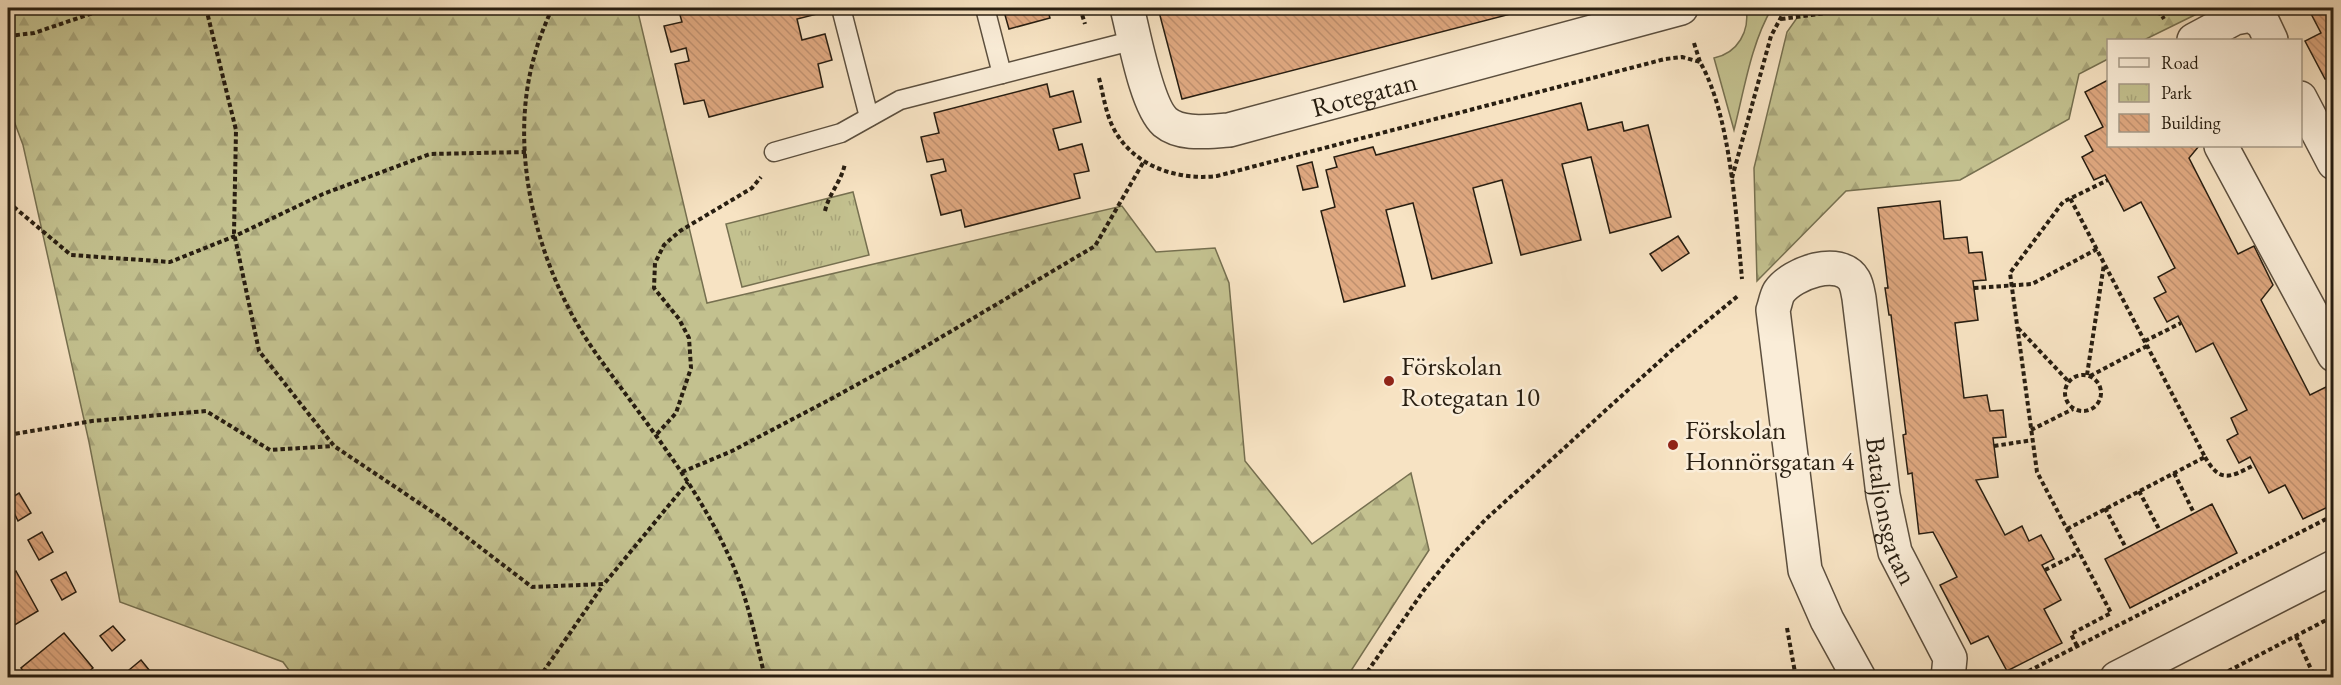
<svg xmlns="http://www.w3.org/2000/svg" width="2341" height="685" font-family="'EB Garamond',serif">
<defs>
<pattern id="forest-firs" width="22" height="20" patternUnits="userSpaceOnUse" patternTransform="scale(1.5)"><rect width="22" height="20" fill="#c3c18f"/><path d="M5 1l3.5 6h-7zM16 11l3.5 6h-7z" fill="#a8a57a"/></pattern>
<pattern id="park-tufts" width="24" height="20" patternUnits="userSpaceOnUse" patternTransform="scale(1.5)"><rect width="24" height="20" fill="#c3c18f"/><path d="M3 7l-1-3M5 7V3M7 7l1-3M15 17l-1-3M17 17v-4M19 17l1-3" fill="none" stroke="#a8a57a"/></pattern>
<pattern id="building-back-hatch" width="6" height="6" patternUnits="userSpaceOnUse" patternTransform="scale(1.5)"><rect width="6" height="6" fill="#dfa880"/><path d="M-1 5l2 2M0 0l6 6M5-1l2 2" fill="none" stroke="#bf906e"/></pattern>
</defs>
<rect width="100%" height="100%" fill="#f7e3c3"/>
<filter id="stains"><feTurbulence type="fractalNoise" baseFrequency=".00333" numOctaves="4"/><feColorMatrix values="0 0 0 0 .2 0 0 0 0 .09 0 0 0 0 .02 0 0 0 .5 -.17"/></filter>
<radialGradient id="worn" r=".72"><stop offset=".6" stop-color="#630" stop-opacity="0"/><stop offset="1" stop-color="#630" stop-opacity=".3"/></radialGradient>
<path fill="#c3c18f" stroke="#767050" stroke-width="1.5" d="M1746,8H1772C1751,43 1744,91 1734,130L1714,58C1738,53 1750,31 1746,8Z"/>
<g fill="url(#forest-firs)" stroke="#767050" stroke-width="1.5">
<path d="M8,8H637L707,303L1122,206L1156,252L1215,248L1229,283L1245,461L1312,544L1411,473L1429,550L1347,677H294L283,662L120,602L89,442L23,145L8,105Z"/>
<path d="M1804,8H2209L2144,40H2108V59L2079,74L2069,119L1960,180L1846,191L1757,281L1754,168L1787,32Z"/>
</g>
<path fill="url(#park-tufts)" stroke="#767050" stroke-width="1.5" d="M853,192L869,255L742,287L726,224Z"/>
<g fill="url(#building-back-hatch)" stroke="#281e11" stroke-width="1.5">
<path d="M678,8H824L825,12L797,19L802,40L825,34L832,60L818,64L823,87L709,117L704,100L684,104L675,64L689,61L686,48L671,52L664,26L682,22Z"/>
<path d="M1003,8H1047L1050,18L1009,29Z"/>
<path d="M1158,8H1534L1182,99Z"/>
<path d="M2308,8H2334V79H2325L2305,41L2321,33Z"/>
<path d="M2108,80V146H2199L2189,158L2238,254L2254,246L2273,285L2261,300L2310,395L2326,387L2334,401V504L2303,519L2285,485L2269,493L2250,457L2239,463L2227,440L2238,434L2231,418L2247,410L2213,343L2196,352L2178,316L2167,322L2154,298L2166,292L2158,277L2175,268L2141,202L2124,211L2105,175L2094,180L2082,157L2093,151L2085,136L2103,127L2085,92Z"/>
<path d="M1047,84L1050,97L1073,91L1081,122L1053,129L1059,150L1082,144L1089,171L1074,174L1080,198L965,227L961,210L941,215L931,175L946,171L943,159L927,162L921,137L939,133L934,113Z"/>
<path d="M1581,103L1588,130L1622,122L1624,131L1648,125L1671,217L1610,233L1591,157L1562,164L1581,240L1521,255L1502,180L1473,188L1492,263L1432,279L1413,203L1386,210L1405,286L1344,302L1321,211L1335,207L1326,170L1337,167L1334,157L1373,147L1376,155Z"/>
<path d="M1312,162L1318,187L1303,190L1297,166Z"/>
<path d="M1940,201L1944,239L1967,237L1969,253L1982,252L1986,280L1973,281L1978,320L1955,323L1964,398L1987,395L1990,411L2003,410L2006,437L1993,438L1998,477L1976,480L2005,535L2022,526L2029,541L2041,535L2054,559L2042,565L2061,600L2044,609L2062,643L2007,671L1988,636L1971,644L1940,585L1957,577L1933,532L1919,534L1912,473L1908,474L1903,435L1906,434L1891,315H1889L1885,288H1888L1878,208Z"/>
<path d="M1678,236L1689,253L1662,271L1650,254Z"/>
<path d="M19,493L31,513L18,521L8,500Z"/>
<path d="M2212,504L2237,553L2130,608L2105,559Z"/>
<path d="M42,532L53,552L39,560L28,540Z"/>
<path d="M16,571L38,611L8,629V576Z"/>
<path d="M66,572L76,592L62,600L51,580Z"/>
<path d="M113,626L125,640L112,651L100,636Z"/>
<path d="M64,633L93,668L81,678H28L21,668Z"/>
<path d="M141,660L154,676L152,678H136L129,670Z"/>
</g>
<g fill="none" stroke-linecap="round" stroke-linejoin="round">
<g stroke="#5c4f3e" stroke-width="21">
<g id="lane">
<path d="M841,8L869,117"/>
<path d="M985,8L1002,74"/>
<path d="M774,152L841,133L900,100L1135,40"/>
</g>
</g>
<g stroke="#5c4f3e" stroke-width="36">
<g id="street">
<path id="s1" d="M1127,8C1134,34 1146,105 1165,122C1182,136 1209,131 1229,130L1681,8"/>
<path d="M2194,40L2235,18L2251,15L2263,23L2271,40"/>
<path d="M2300,98L2334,163"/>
<path d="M2221,146L2334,355"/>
<path id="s2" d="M1859,678L1827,620L1805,570L1773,310C1775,305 1776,297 1779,292C1792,273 1840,256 1854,280C1857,285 1858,293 1859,298L1883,495L1895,552L1950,658L1948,678"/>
<path d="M2117,678L2334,567"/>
</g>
</g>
<g stroke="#281e11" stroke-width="4" stroke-dasharray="4.5 3" stroke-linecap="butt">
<path d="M206,8L236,130L234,233L259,351L334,446L443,519L532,587L604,584L688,482"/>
<path d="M552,8C546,23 539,38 535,54C506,151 538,271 595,352C641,417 693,479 727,552C746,591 755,635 765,678"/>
<path d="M1080,8L1085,24"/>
<path d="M2142,8L2161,14L2164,19"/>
<path d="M1781,19L1864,8"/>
<path d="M8,36L34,33L102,10L140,8"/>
<path d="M1694,43L1700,62"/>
<path d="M1099,78C1103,93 1105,109 1111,123C1129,165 1176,181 1217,176L1665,59L1682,57L1700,62C1731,116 1736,216 1742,279"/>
<path d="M1732,178L1771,36L1786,8"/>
<path d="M8,202L71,255L170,262L235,236L323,194L430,154L526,152"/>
<path d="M825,211C829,193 842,181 845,163"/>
<path d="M1974,288L2032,284L2097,249"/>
<path d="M2018,328L2069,382"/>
<path d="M2145,341L2181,323"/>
<circle cx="2083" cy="393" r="18"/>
<path d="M2087,375L2104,264"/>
<path d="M2090,376L2147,346"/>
<path d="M2031,430L2073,409"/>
<path d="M657,434L676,413L691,368L689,338L679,319L654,288L655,263L664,245L680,231L752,188L761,177"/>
<path d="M8,435L92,421L206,411L270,450L333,446"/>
<path d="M1994,446L2033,440"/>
<path d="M2205,457C2220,484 2231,477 2254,465"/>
<path d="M682,472L732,451L829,400L916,352L1095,246L1144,161"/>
<path d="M2174,473L2194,513"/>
<path d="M2139,491L2160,531"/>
<path d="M2105,508L2126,548"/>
<path d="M2067,529L2205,457L2070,198"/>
<path d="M2045,570L2079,553"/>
<path d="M1787,628L1796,678"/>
<path d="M2296,636L2315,678"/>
<path d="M2077,646L2071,634L2111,613L2037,472L2010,273L2063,202L2108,180"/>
<path d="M539,678L603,585"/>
<path d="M1363,678L1424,590L1454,553L1486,519L1672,350L1739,295"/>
<path d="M2015,678L2334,515"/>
<path d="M2215,678L2334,616"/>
</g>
<use href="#lane" stroke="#faedd8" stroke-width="18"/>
<use href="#street" stroke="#faedd8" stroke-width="33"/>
</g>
<g fill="#8f2418" stroke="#faedd8" stroke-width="2">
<circle cx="1389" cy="381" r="6"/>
<circle cx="1673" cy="445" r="6"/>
</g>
<g text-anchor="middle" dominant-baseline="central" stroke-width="5" stroke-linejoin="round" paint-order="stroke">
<g font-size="27" fill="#281e11" stroke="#faedd8">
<text stroke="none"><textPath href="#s1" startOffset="327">Rotegatan</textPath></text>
<text stroke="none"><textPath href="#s2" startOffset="722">Bataljonsgatan</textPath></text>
</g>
<g font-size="27" fill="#281e11" stroke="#faedd8" text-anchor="start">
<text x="1401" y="365">Förskolan<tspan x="1401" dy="31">Rotegatan 10</tspan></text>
<text x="1685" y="429">Förskolan<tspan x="1685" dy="31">Honnörsgatan 4</tspan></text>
</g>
</g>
<rect width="2341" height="685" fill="none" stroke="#f7e3c3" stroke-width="30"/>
<rect x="9" y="9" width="2323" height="667" fill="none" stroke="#281e11" stroke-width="3"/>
<rect x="15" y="15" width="2311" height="655" fill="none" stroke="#281e11" stroke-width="1.5"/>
<rect x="2107" y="39" width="195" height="108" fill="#faedd8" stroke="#a69a88" stroke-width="1.5"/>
<rect x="2119" y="58" width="30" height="9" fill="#faedd8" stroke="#a69a88" stroke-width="1.5"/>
<text x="2161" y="69" font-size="18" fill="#281e11">Road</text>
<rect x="2119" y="84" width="30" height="18" fill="url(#park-tufts)" stroke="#a69a88" stroke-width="1.5"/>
<text x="2161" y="99" font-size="18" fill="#281e11">Park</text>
<rect x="2119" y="114" width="30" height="18" fill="url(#building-back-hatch)" stroke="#a69a88" stroke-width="1.5"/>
<text x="2161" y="129" font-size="18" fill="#281e11">Building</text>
<rect width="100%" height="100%" filter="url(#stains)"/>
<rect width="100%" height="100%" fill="url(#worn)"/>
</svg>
